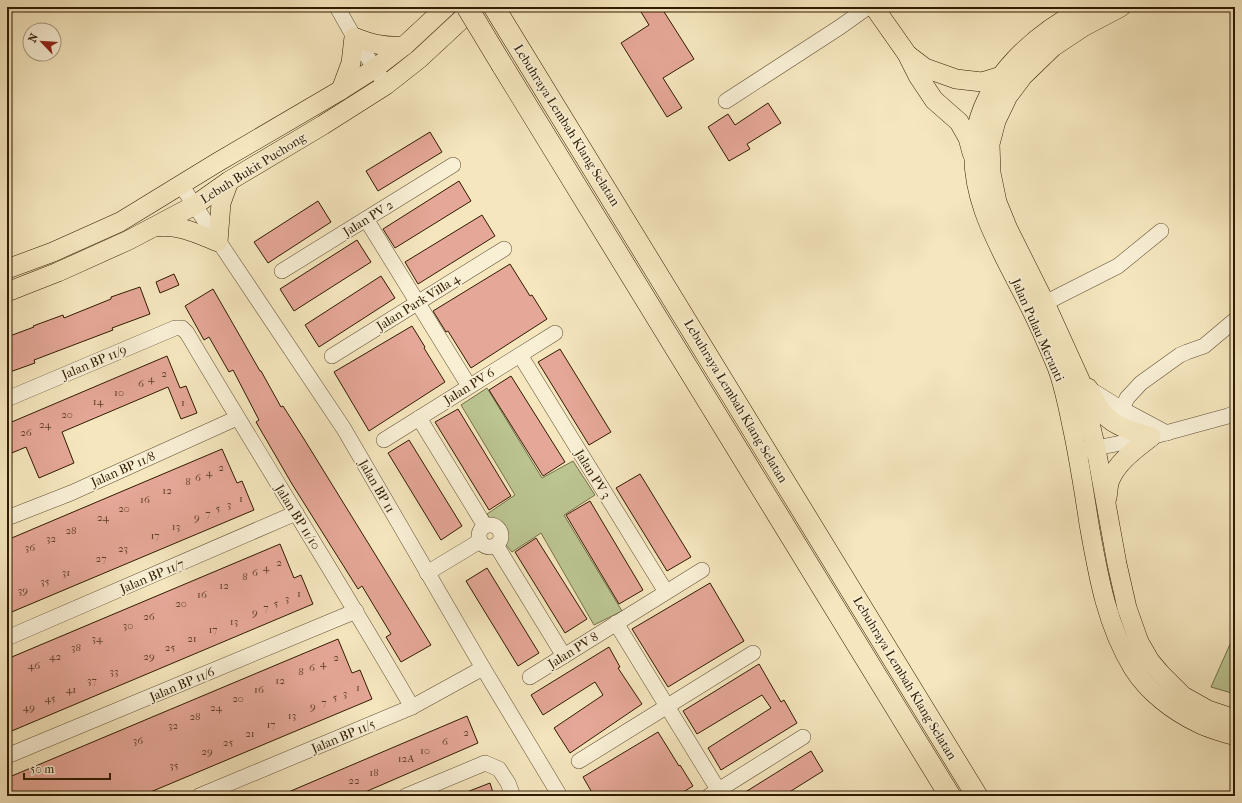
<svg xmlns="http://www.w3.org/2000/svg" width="1242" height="803" font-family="'IM FELL French Canon',serif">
<rect width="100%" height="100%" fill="#f5e6be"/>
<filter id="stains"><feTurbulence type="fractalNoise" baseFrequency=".005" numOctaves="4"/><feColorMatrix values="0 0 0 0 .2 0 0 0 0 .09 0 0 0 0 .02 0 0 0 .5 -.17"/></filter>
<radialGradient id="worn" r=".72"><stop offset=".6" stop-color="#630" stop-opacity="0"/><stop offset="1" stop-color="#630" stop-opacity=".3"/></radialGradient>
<g fill="#bbc592" stroke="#767049">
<path d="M487,388L542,478L573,461L595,495L564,515L622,611L594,625L541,533L512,552L506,545V530L502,522L490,519L487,514L515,495L461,405Z"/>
<path d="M1235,633V694L1211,687Z"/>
</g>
<g fill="#e5a797" stroke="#301b00">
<path d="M638,7H661L694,59L663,78L682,108L667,117L621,43L649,25Z"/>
<path d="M768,103L781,123L747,144L750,149L729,161L708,127L728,114L735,125Z"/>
<path d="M430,132L442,152L378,191L366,171Z"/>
<path d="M459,181L471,201L395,248L383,229Z"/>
<path d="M318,201L331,222L268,263L254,242Z"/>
<path d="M482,215L495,236L418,284L405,262Z"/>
<path d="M357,240L371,262L294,311L280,289Z"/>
<path d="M510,264L530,296L532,295L547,319L471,368L448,331L446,332L433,311Z"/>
<path d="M174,274L179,285L160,293L156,282Z"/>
<path d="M381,276L395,298L319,347L305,325Z"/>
<path d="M140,287L150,314L112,328L113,330L34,360L35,363L7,373V337L34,327L33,326L63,315L64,318L111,299V297Z"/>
<path d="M213,289L260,371H261L281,407L283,406L304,439L431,645L401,662L386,637L391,634L362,586L358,589L292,484L256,422L259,420L233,370L229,372L209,337L204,340L185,306Z"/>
<path d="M412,326L425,347L424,348L445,382L369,431L334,372Z"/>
<path d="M560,349L611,432L589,445L538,362Z"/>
<path d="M167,356L180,388L186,386L197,413L181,419L168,387L62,432L74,463L39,478L26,447L7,455V424Z"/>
<path d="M511,376L565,462L543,476L489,390Z"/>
<path d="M458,409L511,496L489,510L435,422Z"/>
<path d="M409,440L462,526L441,540L388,453Z"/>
<path d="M222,449L237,483L242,481L254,510L7,614V540Z"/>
<path d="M640,474L691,557L667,571L616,488Z"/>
<path d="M590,501L643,590L619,604L566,515Z"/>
<path d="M536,538L587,619L565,633L515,552Z"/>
<path d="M280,544L294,578L301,575L313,604L7,733V659Z"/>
<path d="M487,568L539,653L518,666L466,581Z"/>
<path d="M710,583L744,641L668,687L632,629Z"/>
<path d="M338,639L352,673L360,670L372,699L141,796H7V778Z"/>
<path d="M609,647L620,667L618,668L642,704L570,753L554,728L603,695L595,682L543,715L531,695Z"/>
<path d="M759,664L781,702L784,700L797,723L721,770L708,748L771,708L762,695L697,734L683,711Z"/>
<path d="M467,716L478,743L356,796H279Z"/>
<path d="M658,732L679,766L680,765L693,786L677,796H594L583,777Z"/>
<path d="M811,751L823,771L783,796H739Z"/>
<path d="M490,783L494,796H459V795Z"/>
</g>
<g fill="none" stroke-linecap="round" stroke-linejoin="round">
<g stroke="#614e30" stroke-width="16">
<g id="minor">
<path d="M337,7L354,37L386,85"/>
<path d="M726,101L840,27L868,7"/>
<path d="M181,185L344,429L483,668L560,796"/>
<path d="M366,219L469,386"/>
<path d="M282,271L453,165"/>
<path d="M1045,303L1118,266L1161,231"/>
<path d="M520,355L666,592"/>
<path d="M332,356L504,249"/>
<path d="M1088,388L1122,409L1167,433"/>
<path d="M7,399L175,328H182L187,333C261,458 339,581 412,707"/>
<path d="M1122,409L1127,398L1141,383L1180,355L1187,352L1204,346L1235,320"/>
<path d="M419,418L485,526"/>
<path d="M384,440L555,333"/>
<path d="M1086,450L1151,437L1228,416L1235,413"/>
<path d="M7,518L71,493L237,418"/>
<circle cx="490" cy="536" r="11"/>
<path d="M496,545L564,656"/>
<path d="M427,573L480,541"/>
<path d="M616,623L722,796"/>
<path d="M7,638L296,513"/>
<path d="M530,677L702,570"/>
<path d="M7,756L356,611"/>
<path d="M579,761L753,653"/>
<path d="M199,796L412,707L483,668"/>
<path d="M406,796L485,763L499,769L508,783L513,796"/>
<path d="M709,796L803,737"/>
</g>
</g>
<g stroke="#301b00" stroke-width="20">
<g id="major">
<path d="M874,7L907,54L918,76L934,100L959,122L968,138L972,153"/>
<path d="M1086,7C1035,34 984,77 975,137C966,200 1006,257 1032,311C1041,329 1049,348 1057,367C1064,386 1068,406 1072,426C1079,458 1084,491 1089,524C1098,574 1106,624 1133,668C1148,692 1173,711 1198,723C1209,729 1223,732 1235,736"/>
<path d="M1121,7L1083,27L1053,47L1023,76L1008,96L996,121L990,144L991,173L997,202L1008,229L1045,303L1080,380L1096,449L1117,564L1127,608L1139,642L1150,661L1160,673L1183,696L1208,710L1235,719"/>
<path d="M908,55L925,68L956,79L982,82L1001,76"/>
<path d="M341,90L351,63L354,37C372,44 384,47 404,46"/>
<path d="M154,227C179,224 196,233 218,242L221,203L229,181"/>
<path d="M7,269L53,252L120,222L218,162L341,90L374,69L404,46L446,7"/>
<path d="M7,292L58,272L129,240L195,205L229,181L323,125L386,85L419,59L475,7"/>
<path d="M1088,388C1092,395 1095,402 1099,408C1110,426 1132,431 1151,437"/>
<path d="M1107,498C1108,492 1108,485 1110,480C1118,461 1136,449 1151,437"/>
</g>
</g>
<g stroke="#301b00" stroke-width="22">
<g id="highway">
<path d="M494,7L977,796"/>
<path d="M502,65L950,796"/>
</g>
</g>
<use href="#minor" stroke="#f8efd5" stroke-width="15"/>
<use href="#major" stroke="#f5e6be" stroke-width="19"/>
<use href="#highway" stroke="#f5e6be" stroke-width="21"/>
<g stroke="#301b00" stroke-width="22" stroke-linecap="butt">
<path id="highway-bridge" d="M467,7L502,65"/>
</g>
<use href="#highway-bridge" stroke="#f5e6be" stroke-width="21"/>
</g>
<g text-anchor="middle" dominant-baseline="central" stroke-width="3.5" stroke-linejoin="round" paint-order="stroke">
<g font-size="11" fill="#5d3e26">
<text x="164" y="373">2</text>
<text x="151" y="378">4</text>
<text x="141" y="383">6</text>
<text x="119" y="392">10</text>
<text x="98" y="401">14</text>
<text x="183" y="402">1</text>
<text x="67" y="414">20</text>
<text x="45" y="424">24</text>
<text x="26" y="432">26</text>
<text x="221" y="467">2</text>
<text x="209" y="472">4</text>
<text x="198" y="477">6</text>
<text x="188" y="481">8</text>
<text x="167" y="490">12</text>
<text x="241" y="498">1</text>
<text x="145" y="499">16</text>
<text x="229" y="504">3</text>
<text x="124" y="508">20</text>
<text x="218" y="508">5</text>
<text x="208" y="513">7</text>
<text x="103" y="517">24</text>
<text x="197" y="517">9</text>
<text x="176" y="526">13</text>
<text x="71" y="530">28</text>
<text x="155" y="535">17</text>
<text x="51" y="538">32</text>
<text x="30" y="547">36</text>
<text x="123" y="548">23</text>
<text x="101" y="558">27</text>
<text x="279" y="562">2</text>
<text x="266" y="567">4</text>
<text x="66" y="572">31</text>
<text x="255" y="572">6</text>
<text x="245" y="576">8</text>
<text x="45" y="581">35</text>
<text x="224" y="585">12</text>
<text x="23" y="590">39</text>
<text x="299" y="593">1</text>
<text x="202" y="594">16</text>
<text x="287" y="598">3</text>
<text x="181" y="603">20</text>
<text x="276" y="603">5</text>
<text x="266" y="607">7</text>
<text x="255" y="612">9</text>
<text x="149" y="616">26</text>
<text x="234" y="621">13</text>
<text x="128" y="625">30</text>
<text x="213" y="629">17</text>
<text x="97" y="638">34</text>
<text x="192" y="638">21</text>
<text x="76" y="647">38</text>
<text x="170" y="647">25</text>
<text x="55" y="656">42</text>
<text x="149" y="656">29</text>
<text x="336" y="657">2</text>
<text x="323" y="663">4</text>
<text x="34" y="665">46</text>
<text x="312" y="667">6</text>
<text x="114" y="671">33</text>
<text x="301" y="671">8</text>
<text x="92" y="680">37</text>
<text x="280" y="680">12</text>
<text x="358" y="687">1</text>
<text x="71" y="689">41</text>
<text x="259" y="689">16</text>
<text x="345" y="693">3</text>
<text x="335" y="697">5</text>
<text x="50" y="698">45</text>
<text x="238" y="698">20</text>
<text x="324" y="702">7</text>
<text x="313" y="706">9</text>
<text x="29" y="707">49</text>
<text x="216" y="707">24</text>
<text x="292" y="715">13</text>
<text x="195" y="716">28</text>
<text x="271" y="724">17</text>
<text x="173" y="725">32</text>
<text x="466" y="732">2</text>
<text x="250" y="733">21</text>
<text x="138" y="740">36</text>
<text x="445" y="741">6</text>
<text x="228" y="742">25</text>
<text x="425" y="750">10</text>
<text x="207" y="751">29</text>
<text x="406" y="758">12A</text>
<text x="174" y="765">35</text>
<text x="374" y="772">18</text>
<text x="354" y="780">22</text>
</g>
<g font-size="13" fill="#301b00" stroke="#f8efd5">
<text transform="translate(567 125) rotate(58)">Lebuhraya Lembah Klang Selatan</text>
<text transform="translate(253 168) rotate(-32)">Lebuh Bukit Puchong</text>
<text transform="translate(368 218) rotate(-32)">Jalan PV 2</text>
<text transform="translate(418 302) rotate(-32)">Jalan Park Villa 4</text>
<text transform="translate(1038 330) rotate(66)">Jalan Pulau Meranti</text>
<text transform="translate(94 362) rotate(-23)">Jalan BP 11/9</text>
<text transform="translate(469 386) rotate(-32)">Jalan PV 6</text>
<text transform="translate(736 401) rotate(59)">Lebuhraya Lembah Klang Selatan</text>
<text transform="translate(123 469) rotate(-24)">Jalan BP 11/8</text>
<text transform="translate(593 474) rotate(58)">Jalan PV 3</text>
<text transform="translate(377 486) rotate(60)">Jalan BP 11</text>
<text transform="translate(298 517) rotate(58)">Jalan BP 11/10</text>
<text transform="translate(152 576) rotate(-23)">Jalan BP 11/7</text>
<text transform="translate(573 650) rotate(-32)">Jalan PV 8</text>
<text transform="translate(905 678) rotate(59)">Lebuhraya Lembah Klang Selatan</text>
<text transform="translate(182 684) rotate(-23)">Jalan BP 11/6</text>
<text transform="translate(343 736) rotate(-23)">Jalan BP 11/5</text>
</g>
</g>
<rect width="1242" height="803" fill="none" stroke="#f5e6be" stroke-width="24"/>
<rect x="8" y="8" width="1226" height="787" fill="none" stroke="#301b00" stroke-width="2"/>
<rect x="12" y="12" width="1218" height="779" fill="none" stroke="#301b00"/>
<g transform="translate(42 42) rotate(295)"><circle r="19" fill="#f8efd5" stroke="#a89a80"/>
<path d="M0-3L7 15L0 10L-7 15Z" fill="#8f2418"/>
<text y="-6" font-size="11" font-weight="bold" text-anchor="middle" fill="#301b00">N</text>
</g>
<path d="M24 773v6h86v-6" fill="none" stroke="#301b00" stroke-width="2"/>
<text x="30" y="773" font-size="12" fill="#301b00" stroke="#f8efd5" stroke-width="3" paint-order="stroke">50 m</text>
<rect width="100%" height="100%" filter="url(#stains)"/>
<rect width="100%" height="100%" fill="url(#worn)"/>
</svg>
